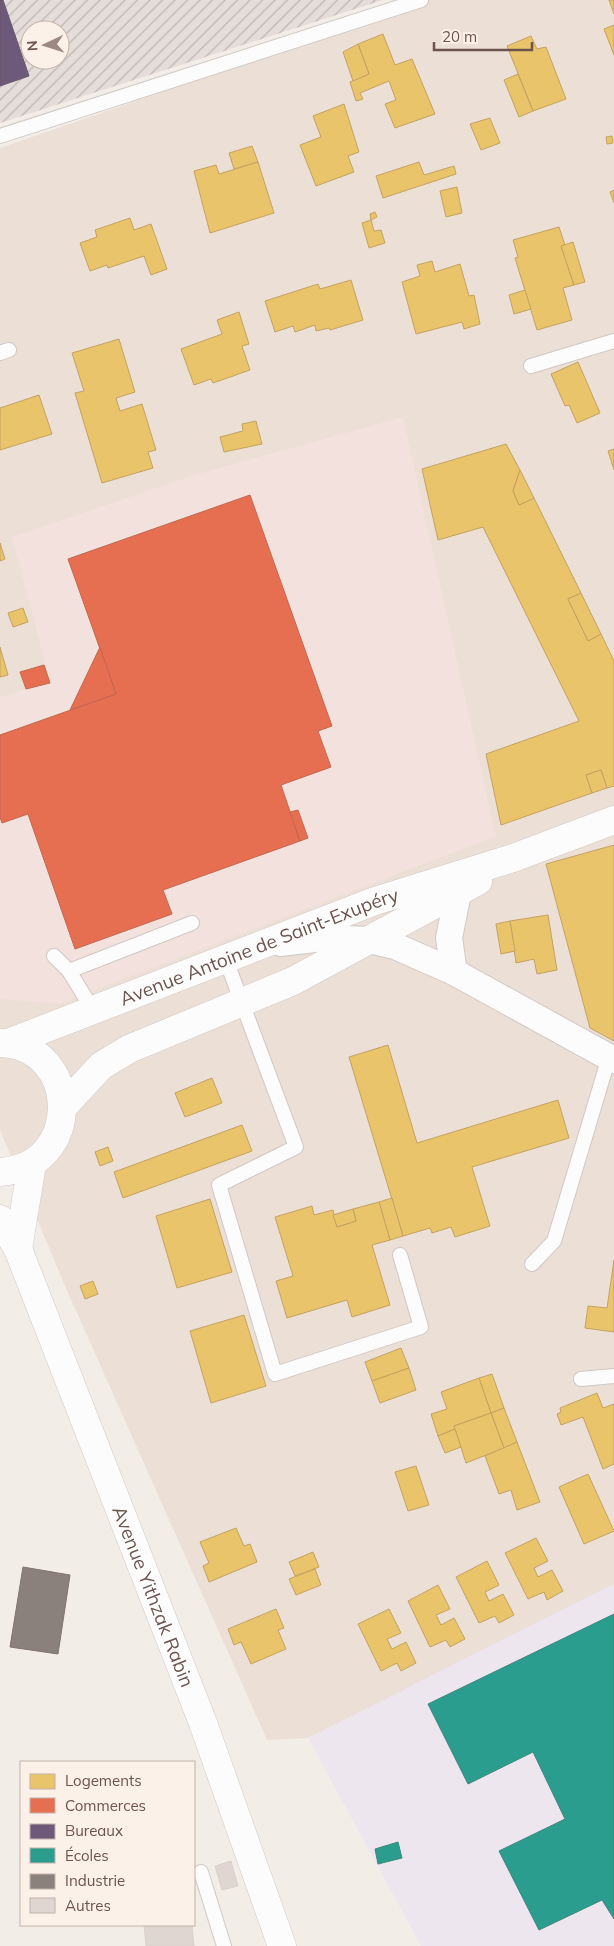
<svg xmlns="http://www.w3.org/2000/svg" width="614" height="1946" font-family="Mulish,sans-serif">
<defs>
<pattern id="industrial-furrows" width="10" height="10" patternUnits="userSpaceOnUse" patternTransform="scale(1.25)"><rect width="10" height="10" fill="#e5ddd9"/><path d="M-1 1l2-2M0 10L10 0M9 11l2-2" fill="none" stroke="#beb6b2"/></pattern>
</defs>
<rect width="100%" height="100%" fill="#f3ede8"/>
<path fill="#ecdfd6" d="M427,0H614V1587L308,1738L267,1740L65,1286L0,1130V148Z"/>
<path fill="#f2e1dc" d="M403,417L496,836L59,1004L0,999V697L50,682L12,537L194,475Z"/>
<path fill="url(#industrial-furrows)" fill-rule="evenodd" d="M0,0H383L0,123ZM30,30H60V60H30Z"/>
<path fill="#eee6ef" d="M614,1584V1946H421L308,1738Z"/>
<g fill="#e9c46a" stroke="#c4a261">
<path d="M609,0H614V14Z"/>
<path d="M614,25V55L604,29Z"/>
<path d="M383,34L395,65L412,59L435,114L395,128L385,104L396,100L389,81L360,93L363,99L356,101L350,82L369,74L358,44Z"/>
<path d="M531,36L537,49L546,47L566,99L533,111L507,46Z"/>
<path d="M358,44L369,74L353,81L343,52Z"/>
<path d="M518,74L533,111L519,117L504,80Z"/>
<path d="M344,104L359,152L348,156L354,172L316,186L300,145L321,137L313,116Z"/>
<path d="M490,118L500,143L481,150L470,124Z"/>
<path d="M612,136L613,143L607,144L606,137Z"/>
<path d="M252,146L258,162L234,169L229,153Z"/>
<path d="M258,162L274,213L210,233L194,171L216,165L219,174Z"/>
<path d="M419,162L424,175L454,166L456,174L383,198L376,176Z"/>
<path d="M457,187L462,213L446,217L440,191Z"/>
<path d="M614,190V203L610,192Z"/>
<path d="M375,212L377,217L371,220L370,214Z"/>
<path d="M130,218L134,230L151,224L167,269L151,275L144,256L108,268L107,265L90,271L80,243L97,237L95,230Z"/>
<path d="M371,220L374,231L381,230L385,243L369,248L362,223Z"/>
<path d="M559,227L565,245L561,246L574,285L563,288L572,320L537,330L515,258L518,257L513,240Z"/>
<path d="M573,242L585,282L574,285L561,246Z"/>
<path d="M432,261L435,272L460,264L469,296L474,295L480,324L464,329L462,322L416,334L402,282L420,276L417,265Z"/>
<path d="M351,280L363,320L330,330L329,328L316,331L315,325L295,332L293,326L275,332L265,301L318,284L320,289Z"/>
<path d="M525,290L531,309L514,314L509,295Z"/>
<path d="M239,312L249,344L242,346L250,370L213,383L211,379L194,385L181,349L222,334L217,320Z"/>
<path d="M119,339L135,392L116,398L120,411L142,404L156,450L148,452L153,468L102,483L75,393L84,391L72,353Z"/>
<path d="M578,362L600,413L577,423L569,405L565,406L551,374Z"/>
<path d="M39,395L52,434L0,450V408Z"/>
<path d="M256,421L262,444L224,452L220,437L243,431L242,424Z"/>
<path d="M506,444L520,470L513,491L519,505L534,498L581,593L568,599L588,641L601,634L614,661V786L607,788L601,770L586,775L592,793L501,825L486,754L579,721L483,527L438,540L422,469Z"/>
<path d="M614,449V470L608,451Z"/>
<path d="M520,470L534,498L519,505L513,491Z"/>
<path d="M0,543L5,559L0,561Z"/>
<path d="M581,593L601,634L588,641L568,599Z"/>
<path d="M23,608L28,622L13,627L8,613Z"/>
<path d="M0,647L8,675L0,677Z"/>
<path d="M601,770L607,788L592,793L586,775Z"/>
<path d="M614,845V1041L590,1028L546,864Z"/>
<path d="M548,915L557,970L537,974L534,959L516,963L510,921Z"/>
<path d="M510,921L515,951L501,954L496,924Z"/>
<path d="M388,1045L417,1143L558,1100L569,1138L472,1167L490,1226L455,1237L451,1227L432,1233L430,1228L403,1236L349,1057Z"/>
<path d="M212,1078L222,1103L185,1117L175,1093Z"/>
<path d="M242,1125L252,1151L123,1198L114,1172Z"/>
<path d="M108,1147L113,1161L100,1166L95,1152Z"/>
<path d="M392,1198L403,1236L390,1240L379,1202Z"/>
<path d="M210,1199L232,1272L177,1288L156,1216Z"/>
<path d="M379,1202L390,1240L372,1245L390,1305L352,1317L347,1300L287,1318L276,1281L293,1276L275,1217L312,1206L314,1215L333,1210L337,1227L356,1221L353,1209Z"/>
<path d="M353,1209L356,1221L337,1227L333,1215Z"/>
<path d="M614,1260V1332L585,1328L588,1306L607,1308Z"/>
<path d="M93,1281L98,1294L85,1299L80,1286Z"/>
<path d="M244,1315L266,1386L211,1403L190,1331Z"/>
<path d="M401,1348L409,1368L372,1381L365,1362Z"/>
<path d="M409,1368L416,1390L380,1403L372,1381Z"/>
<path d="M492,1374L504,1408L491,1413L479,1378Z"/>
<path d="M479,1378L491,1413L454,1426L455,1429L438,1436L431,1414L447,1409L441,1392Z"/>
<path d="M597,1393L603,1408L614,1404V1464L603,1469L583,1417L561,1425L557,1414L561,1412L560,1408Z"/>
<path d="M504,1408L517,1442L504,1448L491,1413Z"/>
<path d="M491,1413L504,1448L466,1463L454,1426Z"/>
<path d="M455,1429L461,1447L445,1453L438,1436Z"/>
<path d="M517,1442L540,1502L517,1510L511,1490L499,1494L485,1456Z"/>
<path d="M416,1466L429,1505L408,1511L395,1472Z"/>
<path d="M588,1474L614,1531L584,1544L559,1487Z"/>
<path d="M236,1528L244,1546L250,1544L257,1562L209,1582L203,1566L209,1563L200,1542Z"/>
<path d="M536,1538L548,1561L534,1568L538,1577L552,1570L563,1591L547,1600L544,1592L528,1599L505,1553Z"/>
<path d="M313,1552L319,1567L295,1576L289,1562Z"/>
<path d="M487,1561L499,1585L485,1592L489,1601L503,1594L514,1615L499,1623L495,1616L479,1623L456,1577Z"/>
<path d="M315,1569L321,1585L296,1595L289,1579Z"/>
<path d="M438,1585L450,1609L436,1615L441,1625L454,1618L465,1639L450,1647L446,1640L430,1647L408,1601Z"/>
<path d="M276,1609L284,1628L278,1630L286,1649L251,1664L241,1642L234,1645L228,1629Z"/>
<path d="M389,1609L401,1633L387,1639L392,1649L406,1642L416,1663L401,1671L397,1663L381,1671L358,1624Z"/>
</g>
<g fill="#e76f51" stroke="#c26750">
<path d="M250,495L332,726L318,731L331,767L281,785L300,841L163,890L172,914L75,949L28,814L2,823L0,817V735L116,694L68,559Z"/>
<path d="M100,647L116,694L70,710Z"/>
<path d="M44,665L50,683L26,689L20,672Z"/>
<path d="M298,810L308,838L300,841L290,812Z"/>
</g>
<path fill="#6d597a" stroke="#6d576c" d="M0,0H3L29,76L0,86Z"/>
<g fill="#2a9d8f" stroke="#3e877b">
<path d="M614,1614V1919L602,1900L539,1930L499,1851L565,1819L533,1752L468,1784L428,1704Z"/>
<path d="M398,1842L402,1858L378,1864L375,1849Z"/>
</g>
<path fill="#8a817c" stroke="#81736e" d="M23,1567L70,1575L58,1654L10,1647Z"/>
<g fill="#dfd5d1" stroke="#dbd0cb">
<path d="M231,1861L238,1886L222,1890L215,1866Z"/>
<path d="M144,1925H192L194,1946H146Z"/>
</g>
<g fill="none" stroke-linecap="round" stroke-linejoin="round">
<g stroke="#d0c8c4" stroke-width="16">
<g id="lane">
<path d="M0,136L421,0"/>
<path d="M0,353L9,350"/>
<path d="M531,366L614,341"/>
<path d="M54,956L69,971"/>
<path d="M226,960L296,1147L219,1185L275,1374L421,1327L400,1255"/>
<path d="M93,1010L69,971L192,923"/>
<path d="M532,1264L554,1241L609,1057"/>
<path d="M581,1379L614,1376"/>
<path d="M201,1872L224,1946"/>
</g>
</g>
<g stroke="#d0c8c4" stroke-width="28">
<g id="street">
<path d="M280,943L323,938L369,940L395,946L454,972L614,1060"/>
<path d="M454,972L449,938L458,893"/>
</g>
</g>
<g stroke="#d2c9c4" stroke-width="29">
<g id="secondary">
<path d="M0,1043C81,1045 84,1167 0,1172"/>
<path id="s1" d="M8,1043L375,901L513,858L614,820"/>
<path d="M63,1107L101,1066L129,1049L293,981L478,881"/>
<path id="s2" d="M0,1219L18,1249L203,1723L282,1946"/>
<path d="M18,1249L32,1164"/>
</g>
</g>
<use href="#lane" stroke="#fdfcfc" stroke-width="14"/>
<use href="#street" stroke="#fdfcfc" stroke-width="26"/>
<use href="#secondary" stroke="#fdfcfc" stroke-width="28"/>
</g>
<g text-anchor="middle" dominant-baseline="central" stroke-width="5" stroke-linejoin="round" paint-order="stroke">
<g font-size="19" fill="#6c534d" stroke="#fcf1e8">
<text stroke="none"><textPath href="#s1" startOffset="269">Avenue Antoine de Saint-Exupéry</textPath></text>
<text stroke="none"><textPath href="#s2" startOffset="408">Avenue Yithzak Rabin</textPath></text>
</g>
</g>
<rect x="20" y="1761" width="175" height="165" fill="#fcf1e8" stroke="#c2b2aa"/>
<rect x="30" y="1774" width="25" height="15" fill="#e9c46a" stroke="#c2b2aa"/>
<text x="65" y="1786" font-size="15" fill="#6c534d">Logements</text>
<rect x="30" y="1798" width="25" height="15" fill="#e76f51" stroke="#c2b2aa"/>
<text x="65" y="1811" font-size="15" fill="#6c534d">Commerces</text>
<rect x="30" y="1824" width="25" height="15" fill="#6d597a" stroke="#c2b2aa"/>
<text x="65" y="1836" font-size="15" fill="#6c534d">Bureaux</text>
<rect x="30" y="1848" width="25" height="15" fill="#2a9d8f" stroke="#c2b2aa"/>
<text x="65" y="1861" font-size="15" fill="#6c534d">Écoles</text>
<rect x="30" y="1874" width="25" height="15" fill="#8a817c" stroke="#c2b2aa"/>
<text x="65" y="1886" font-size="15" fill="#6c534d">Industrie</text>
<rect x="30" y="1898" width="25" height="15" fill="#dfd5d1" stroke="#c2b2aa"/>
<text x="65" y="1911" font-size="15" fill="#6c534d">Autres</text>
<g transform="translate(45 45) rotate(266)"><circle r="24" fill="#fcf1e8" stroke="#c2b2aa"/>
<path d="M0-4L9 19L0 12L-9 19Z" fill="#9b8983"/>
<text y="-8" font-size="14" font-weight="bold" text-anchor="middle" fill="#6c534d">N</text>
</g>
<path d="M434 42v8h98v-8" fill="none" stroke="#6c534d" stroke-width="2.5"/>
<text x="442" y="42" font-size="15" fill="#6c534d" stroke="#fcf1e8" stroke-width="4" paint-order="stroke">20 m</text>
</svg>
